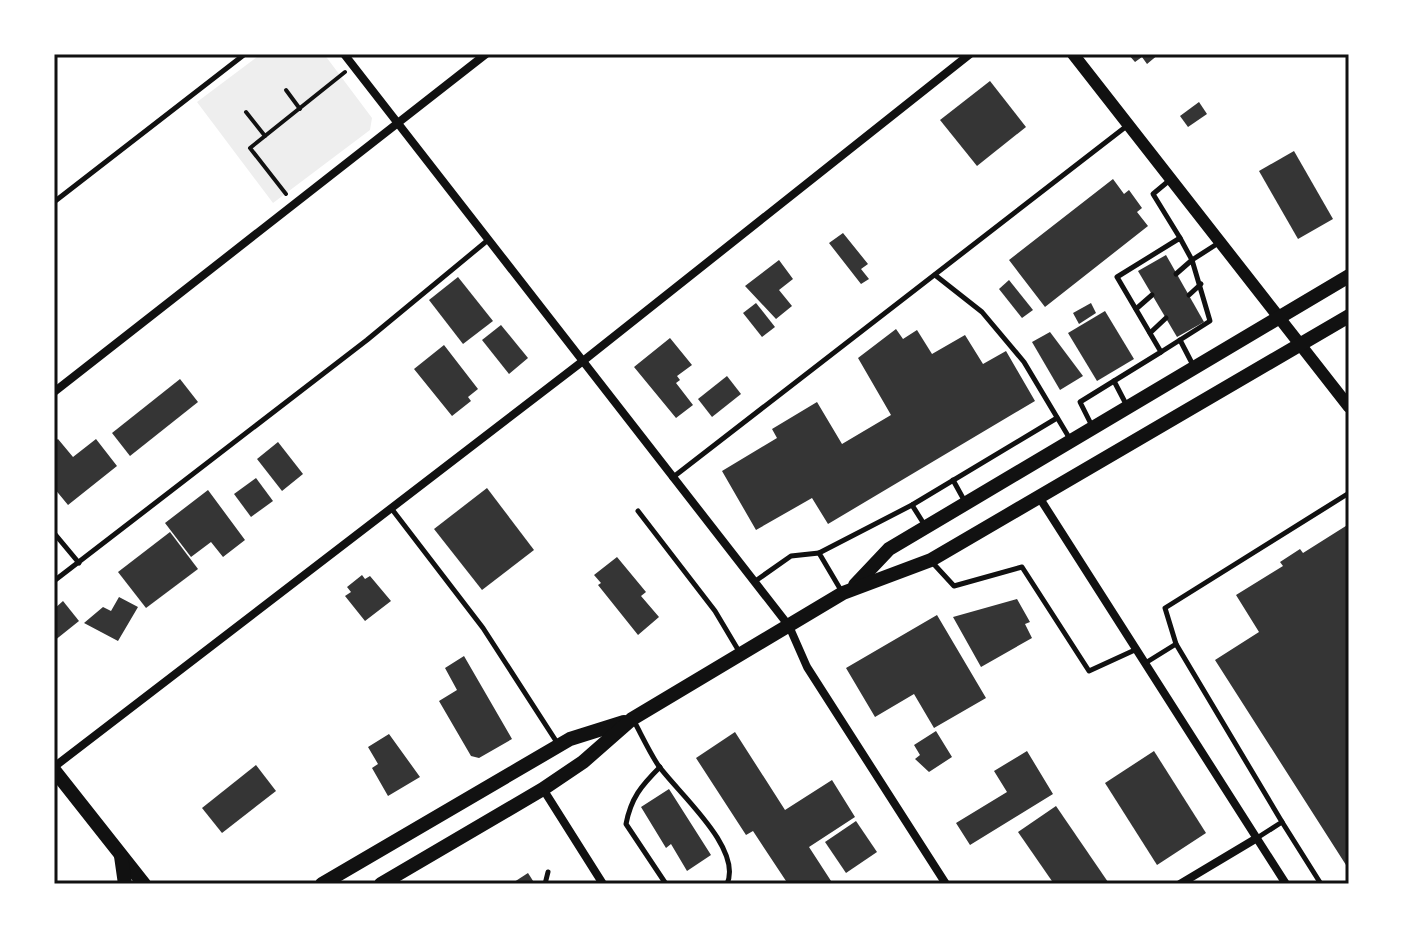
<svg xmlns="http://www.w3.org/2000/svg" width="1403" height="938" font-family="'Noto Sans',sans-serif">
<rect width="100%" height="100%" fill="#fff"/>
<path fill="#eee" d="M261,54H324L372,118L370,130L273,203L197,102Z"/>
<g fill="#353535">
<path d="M1128,54H1159L1147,64L1142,57L1135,62Z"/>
<path d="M990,81L1026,127L977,166L940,120Z"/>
<path d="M1199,102L1207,114L1188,127L1180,116Z"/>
<path d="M1294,151L1333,219L1298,239L1259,171Z"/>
<path d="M1113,179L1124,194L1129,190L1142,208L1137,212L1148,226L1045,307L1009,260Z"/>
<path d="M843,233L868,264L861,269L869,279L861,284L829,243Z"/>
<path d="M1166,255L1204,322L1177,337L1138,271Z"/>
<path d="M779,260L793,279L779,290L792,306L776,319L745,286Z"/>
<path d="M458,277L493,321L463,344L429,300Z"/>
<path d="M1009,280L1033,310L1022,318L999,289Z"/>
<path d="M756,303L775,327L762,337L743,313Z"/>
<path d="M1091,303L1096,313L1079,324L1073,313Z"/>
<path d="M1105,311L1134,359L1097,381L1068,333Z"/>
<path d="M501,325L528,358L509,374L482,340Z"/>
<path d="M896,329L903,339L917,330L932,354L965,335L983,364L1006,351L1035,401L828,524L812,498L756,530L722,471L777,438L772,429L817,402L842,444L891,415L858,358Z"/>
<path d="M1050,332L1083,376L1060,390L1032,342Z"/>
<path d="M670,338L692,365L677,376L680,380L676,383L693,405L676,418L634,367Z"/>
<path d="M444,345L478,389L468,397L471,401L452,416L414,369Z"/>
<path d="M727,376L741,394L712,417L698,399Z"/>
<path d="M180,379L198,402L130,456L112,433Z"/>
<path d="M58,439L73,457L96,439L117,466L68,505L54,488V442Z"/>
<path d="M278,442L303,474L282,491L257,459Z"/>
<path d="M256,478L273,501L251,517L234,494Z"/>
<path d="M487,488L534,550L482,590L434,529Z"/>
<path d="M208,490L245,540L223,557L211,542L191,557L165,523Z"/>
<path d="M1349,524V863L1346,865L1215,660L1259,632L1236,595L1283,566L1280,562L1300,549L1303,553Z"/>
<path d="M170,532L198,569L146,608L118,572Z"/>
<path d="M617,557L646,592L641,596L659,617L638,635L598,585L601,583L594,575Z"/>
<path d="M362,575L365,579L370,576L391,601L365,621L345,596L351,592L347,587Z"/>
<path d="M119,597L138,607L118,641L84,623L103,607L111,611Z"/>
<path d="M1017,599L1030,622L1025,624L1032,638L981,667L953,617Z"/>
<path d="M63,601L79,621L54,641V609Z"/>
<path d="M937,615L986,698L934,728L914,694L875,717L846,668Z"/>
<path d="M464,656L512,739L479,758L471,756L439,701L457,690L445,668Z"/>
<path d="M936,731L952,757L929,772L915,759L920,755L914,745Z"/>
<path d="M735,732L785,810L832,780L855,817L809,847L833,884H788L753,831L746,835L696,758Z"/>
<path d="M389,734L420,777L388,796L372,768L378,764L368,747Z"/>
<path d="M1027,751L1053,794L970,845L956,823L1007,792L994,771Z"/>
<path d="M1154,751L1206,833L1157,865L1105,783Z"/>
<path d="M256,765L276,791L222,833L202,808Z"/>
<path d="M669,789L711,855L687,871L671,844L666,848L641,807Z"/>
<path d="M1056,806L1108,882L1105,884H1054L1018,832Z"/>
<path d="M856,821L877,852L846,873L825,842Z"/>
<path d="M528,873L535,884H511Z"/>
</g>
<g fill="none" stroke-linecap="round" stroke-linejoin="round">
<g stroke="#111" stroke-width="4">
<path d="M286,90L300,109"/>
<path d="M246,112L265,136"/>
<path d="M286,194L250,148L345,72"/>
</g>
<g stroke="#111" stroke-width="5">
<path d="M1171,179L1153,194L1180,238"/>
<path d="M54,202L245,54"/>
<path d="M935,275L982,312L1024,362L1070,439"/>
<path d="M1189,295L1201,284"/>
<path d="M1136,309L1152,295"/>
<path d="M1150,333L1166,318"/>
<path d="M1180,340L1194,367"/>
<path d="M1161,352L1210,321L1192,260L1176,274"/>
<path d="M1127,406L1114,381L1161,352L1117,277L1180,238L1192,260L1220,242"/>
<path d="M1092,426L1080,402L1114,381"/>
<path d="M672,478L1128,125"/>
<path d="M953,480L964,500"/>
<path d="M912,505L924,524"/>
<path d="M391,508L483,628L558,744"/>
<path d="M638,511L715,611L740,653"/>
<path d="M54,533L79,563"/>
<path d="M931,561L954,586L1022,567L1089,671L1137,649"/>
<path d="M54,581L367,340L488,240"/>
<path d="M754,582L791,556L819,553"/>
<path d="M842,592L819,553L912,505L1057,418"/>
<path d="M1176,644L1282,822L1257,838"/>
<path d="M1147,662L1176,644L1165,608L1349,493"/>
<path d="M634,721C642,736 649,751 658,765C678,793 743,848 727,884"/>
<path d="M660,767C641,786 631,798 626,824L666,884"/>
<path d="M1282,822L1321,884"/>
<path d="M545,884L548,872"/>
</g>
<g stroke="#111" stroke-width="8">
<path d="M344,54L789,626L807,667L946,884"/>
<path d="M54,392L486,54"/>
<path d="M1039,497L1286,884"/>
<path d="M54,767L583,361L970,54"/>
<path d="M543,789L603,884"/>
<path d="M1180,884L1257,838"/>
</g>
<path stroke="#111" stroke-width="12" d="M1073,54L1349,407"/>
<g stroke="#111" stroke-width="14">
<path d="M855,585L889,549L1349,276"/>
<path d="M54,770L144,884"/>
<path d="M121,856L125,884"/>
<path d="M322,884L570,739L624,722"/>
<path d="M381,884L543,789L583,762L632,719L843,593L931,560L1349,316"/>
</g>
</g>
<rect width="1403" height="938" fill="none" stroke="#ffffff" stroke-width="112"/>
<rect x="56" y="56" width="1291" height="826" fill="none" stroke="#111" stroke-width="3"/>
</svg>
